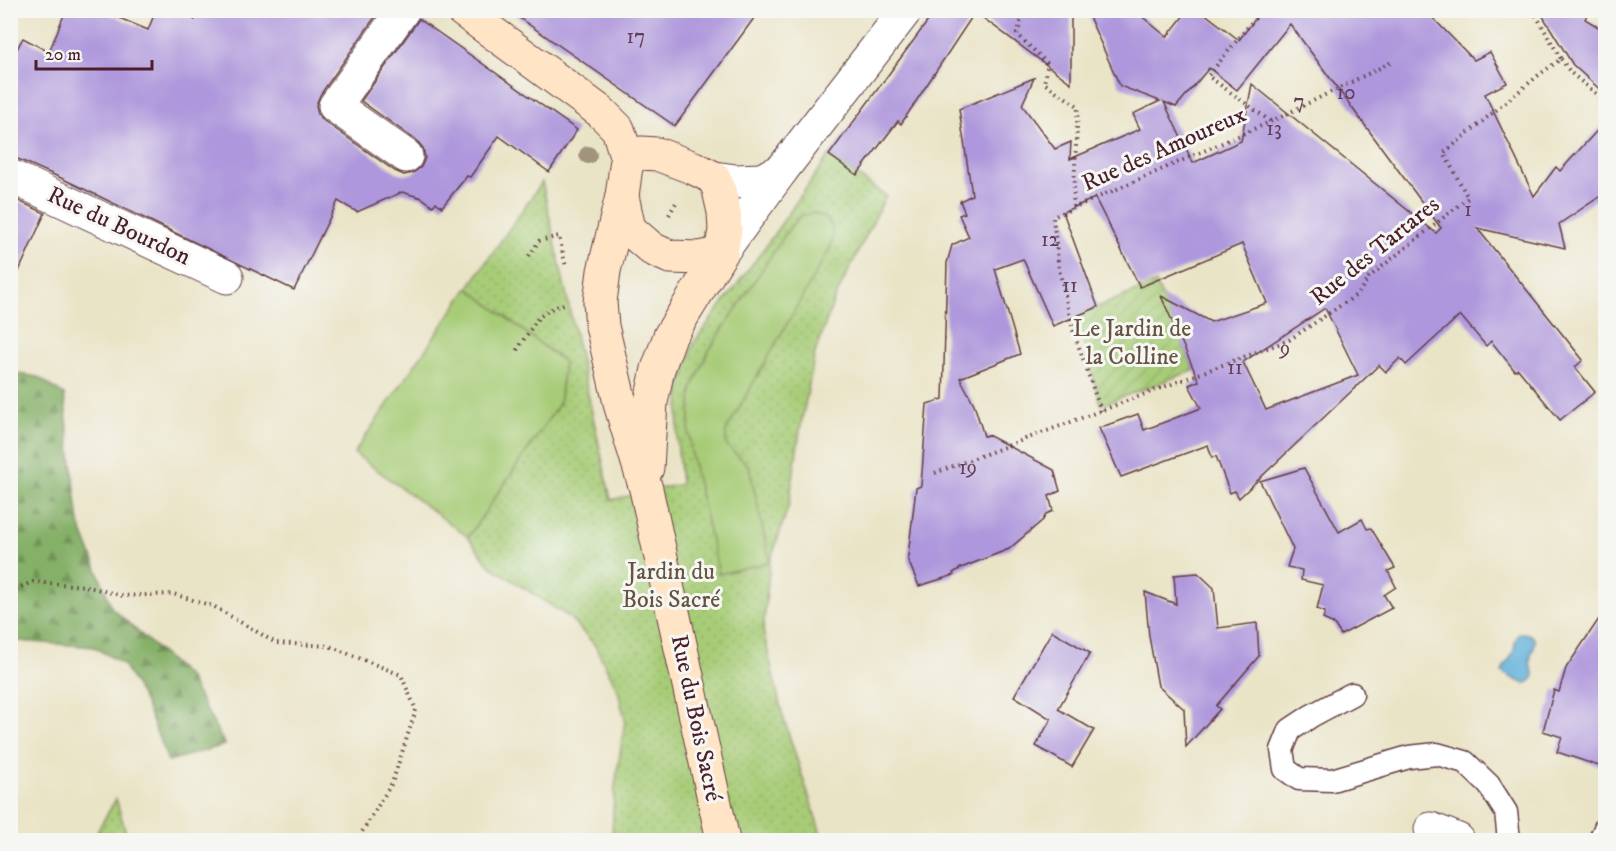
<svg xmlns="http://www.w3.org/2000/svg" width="1616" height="851" font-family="'IM FELL DW Pica',serif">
<defs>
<pattern id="grass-dots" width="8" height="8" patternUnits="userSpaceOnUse" patternTransform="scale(1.5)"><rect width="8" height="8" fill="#a7cc77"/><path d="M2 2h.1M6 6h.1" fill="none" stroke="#91af67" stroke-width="1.8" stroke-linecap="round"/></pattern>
<pattern id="forest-firs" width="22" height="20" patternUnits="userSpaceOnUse" patternTransform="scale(1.5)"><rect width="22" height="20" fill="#85b068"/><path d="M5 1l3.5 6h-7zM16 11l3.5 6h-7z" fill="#6f8f56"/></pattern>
<pattern id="garden-furrows" width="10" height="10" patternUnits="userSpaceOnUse" patternTransform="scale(1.5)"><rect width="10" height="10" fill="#a7cc77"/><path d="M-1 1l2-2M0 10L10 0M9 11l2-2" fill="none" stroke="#91af67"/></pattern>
</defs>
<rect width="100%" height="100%" fill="#f6f6f2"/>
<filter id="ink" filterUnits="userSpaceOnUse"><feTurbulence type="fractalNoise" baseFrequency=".0167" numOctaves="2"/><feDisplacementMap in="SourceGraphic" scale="12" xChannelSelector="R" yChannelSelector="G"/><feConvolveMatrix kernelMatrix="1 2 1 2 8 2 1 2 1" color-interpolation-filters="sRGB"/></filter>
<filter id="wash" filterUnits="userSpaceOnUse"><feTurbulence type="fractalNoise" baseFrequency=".008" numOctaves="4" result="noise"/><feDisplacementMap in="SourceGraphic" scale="24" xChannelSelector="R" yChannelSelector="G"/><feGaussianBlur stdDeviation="1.35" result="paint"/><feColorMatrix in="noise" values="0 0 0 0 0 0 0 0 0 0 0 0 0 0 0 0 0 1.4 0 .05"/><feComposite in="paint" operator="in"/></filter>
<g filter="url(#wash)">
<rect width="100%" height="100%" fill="#eae4c7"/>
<g fill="url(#grass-dots)" stroke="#787651" stroke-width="1.5">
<path d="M829,155L886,196L834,300L815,353L800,430L789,504L770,562L763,631L782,713L823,840H613L612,837L614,794L625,720L618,690L594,644L569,617L490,566L468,537L559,404L564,362L468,288L542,182L611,500L681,484L677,439L680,388L694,342L763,250Z"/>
<path d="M116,799L128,840H92Z"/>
</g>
<path fill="url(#forest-firs)" stroke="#68684a" stroke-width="1.5" d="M11,373L38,377L64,395L79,523L112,608L189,678L225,745L168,761L145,703L123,664L94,647L19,641L11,643Z"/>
<path fill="url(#garden-furrows)" stroke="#787651" stroke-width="1.5" d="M1156,283L1194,370L1101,405L1076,316Z"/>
<g fill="#a7cc77" stroke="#787651" stroke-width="1.5">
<path d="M813,213C833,218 835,228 831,246L726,431V445L749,466L770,562L719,574L692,458L689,431L692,389L708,352L788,230L800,216Z"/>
<path d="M468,288L564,362L559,404L468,537L354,453Z"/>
</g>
<path fill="#5eb0d9" stroke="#546882" stroke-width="1.5" d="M1520,633C1546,634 1530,651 1530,661C1530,666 1533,671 1534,676C1529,685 1525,684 1516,680C1511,677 1507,676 1502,672C1504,664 1510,660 1513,653C1516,644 1513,641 1520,633Z"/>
<g id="blocks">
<g fill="#ae97dc" fill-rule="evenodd">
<path d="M66,10H100L148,30L156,10H170L195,20L198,10H380L320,95L316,105L318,114L324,121L395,171L404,175L413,173L421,167L425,158L423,148L417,141L361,101L419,19L577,130L549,172L499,136L470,177L467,176L442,207L436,202L433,206L422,198L402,192L357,212L338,201L294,290L61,178L18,159L10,158V62L23,38L49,52Z"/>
<path d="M508,10H760L675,126Z"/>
<path d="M936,10H1071V83L975,12L901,124L898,121L857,175L829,155Z"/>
<path d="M1086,10H1134L1167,37L1188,10H1200L1239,40L1262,10H1425L1474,60L1490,52L1507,83L1485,94L1534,196L1556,167L1560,171L1605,122V193L1559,224L1565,248L1477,228L1583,360L1575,367L1595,392L1560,420L1518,369L1515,371L1491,341L1486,346L1460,315L1406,365L1400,358L1386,372L1379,365L1239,498L1235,491L1230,493L1216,456L1212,458L1208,445L1121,477L1099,428L1138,414L1144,430L1201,408L1189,385L1199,381L1161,296L1211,322L1267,303L1242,244L1140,287L1095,198L1063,212L1098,307L1053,326L1023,259L995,269L1020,354L960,378L974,404L984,436L988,435L1054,470L1060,491L1049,496L1053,511L1046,514L1043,520L1009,549L961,568L953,573L954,575L919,586L908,560V556L916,488L921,486L927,404L943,399L947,263L952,245L969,237L959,215L965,213L960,201L972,195L959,109L1034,78L1022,105L1055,149L1071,142L1070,159L1140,129L1133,114L1160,101L1120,86ZM1290,24L1441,228L1436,233L1252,84L1241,141L1193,163L1164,102L1176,107L1209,68L1237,90ZM1325,308L1358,375L1266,410L1243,362Z"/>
<path d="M1539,10H1589L1585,19L1605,31V94L1573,65Z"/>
<path d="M10,197L45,213L10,291Z"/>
<path d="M1304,468L1339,532L1362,519L1367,529L1371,528L1395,568L1388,571L1396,587L1384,595L1392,608L1341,635L1334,624L1323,619L1325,612L1317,609L1323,585L1301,580L1302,570L1287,567L1293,549L1260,481Z"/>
<path d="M1198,573L1214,588L1218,628L1257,623L1259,656L1216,706L1220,709L1186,747L1184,709L1158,686L1149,636L1145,592L1176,604L1174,575Z"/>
<path d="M1605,610V768L1557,752L1562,737L1543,731L1554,690L1559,692L1566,668Z"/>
<path d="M1052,631L1090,653L1058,709L1094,730L1072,767L1036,746L1051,719L1014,696Z"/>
</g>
</g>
</g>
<g filter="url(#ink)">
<use href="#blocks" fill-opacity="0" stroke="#623d42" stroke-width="1.5"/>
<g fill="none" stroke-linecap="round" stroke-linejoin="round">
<g stroke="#623d42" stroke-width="25">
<g id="lane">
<path d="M1352,694L1311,716L1290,730L1282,750L1285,769L1299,779L1332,780L1409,757L1437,754L1465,762L1489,785L1506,812L1509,840"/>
<path d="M1600,840L1606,826"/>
</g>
</g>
<g stroke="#623d42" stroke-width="35">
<g id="street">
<path d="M403,10L335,106L406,156"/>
<path d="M10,176L227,277"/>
<path d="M714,178L736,181L761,180L781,171"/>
<path d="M721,253L781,171L906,10"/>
<path d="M1431,829L1458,840"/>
</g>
</g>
<g stroke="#623d42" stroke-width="35">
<g id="secondary">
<path d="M462,10L601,112L618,129L627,159L622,196L629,229L652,249L670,257L700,258L721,253"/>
<path d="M627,159L641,153L657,154L694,168L714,178L719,190L724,212L725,230L721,253L670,336L658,369L651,402L647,468"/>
<path d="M622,196L604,271L600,302L602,326L621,407L646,489L723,840"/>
</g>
</g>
<g stroke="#623d42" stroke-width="4" stroke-dasharray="1.5 4.5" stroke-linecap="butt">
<path d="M1025,10L1017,34L1048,64L1044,83L1078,106L1073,208"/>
<path d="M1248,10L1256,17L1208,76L1270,121"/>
<path d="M1561,59L1571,73L1606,102"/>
<path d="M669,215L677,201"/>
<path d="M529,256L539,241L559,236L566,267"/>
<path d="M517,350L538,318L551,309L564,304"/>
<path d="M1101,411L1073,330L1059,269L1053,217L1270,122L1394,61"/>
<path d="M935,473L1289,340L1358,294L1369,277L1468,198L1444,153L1540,74L1561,59L1533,10"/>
<path d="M10,591L33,582L85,586L123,596L173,594L213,606L276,643L329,646L401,675L416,710L392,783L357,840"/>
</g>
<use href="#lane" stroke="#fff" stroke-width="22"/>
<use href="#street" stroke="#fff" stroke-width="33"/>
<use href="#secondary" stroke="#ffe4c6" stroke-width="33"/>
</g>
<circle fill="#a1947e" cx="588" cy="155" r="9"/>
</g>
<g text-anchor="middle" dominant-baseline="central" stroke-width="6" stroke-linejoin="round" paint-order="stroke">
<g font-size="21" fill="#633d57">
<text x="636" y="37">17</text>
<text x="1346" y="93">10</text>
<text x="1299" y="102">7</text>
<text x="1274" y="129">13</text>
<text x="1468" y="210">1</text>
<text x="1050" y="240">12</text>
<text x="1070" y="286">11</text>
<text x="1285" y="349">9</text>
<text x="1235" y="368">11</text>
<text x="968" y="468">19</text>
</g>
<g font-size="24" fill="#4a1f2b" stroke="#f6f6f2">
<text transform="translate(1164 149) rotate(-24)">Rue des Amoureux</text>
<text transform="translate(119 226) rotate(25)">Rue du Bourdon</text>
<text transform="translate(1375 251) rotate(-39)">Rue des Tartares</text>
<text transform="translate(696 718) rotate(78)">Rue du Bois Sacré</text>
</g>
<g font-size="24" fill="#665342" stroke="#f6f6f2">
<text x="1132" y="329">Le Jardin de<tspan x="1132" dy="28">la Colline</tspan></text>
<text x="671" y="572">Jardin du<tspan x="671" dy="28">Bois Sacré</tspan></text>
</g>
</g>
<rect width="1616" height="851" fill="none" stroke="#f6f6f2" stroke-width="36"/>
<path d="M36 60v9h116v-9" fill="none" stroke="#4a1f2b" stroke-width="3"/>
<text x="45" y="60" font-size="18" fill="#4a1f2b" stroke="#f6f6f2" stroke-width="4.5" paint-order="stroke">20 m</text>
</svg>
